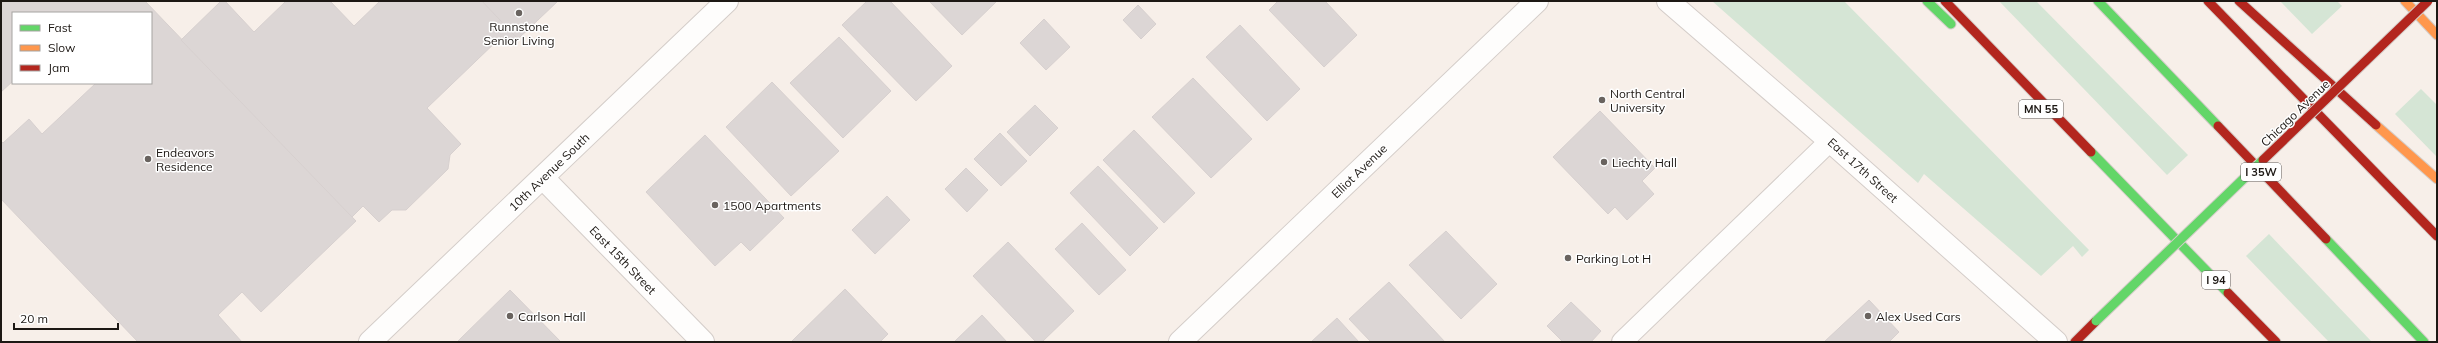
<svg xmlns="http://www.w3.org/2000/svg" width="2438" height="343" font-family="Mulish,sans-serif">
<rect width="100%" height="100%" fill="#f7efe9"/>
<g fill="#d5e5d5">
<path d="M1712,1H1844L2089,250L2082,257L2073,246L2041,276L1924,174L1918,183Z"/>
<path d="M1999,1H2036L2188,155L2167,175Z"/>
<path d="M2280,1H2337L2342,6L2312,34Z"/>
<path d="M2421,89L2437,105V157L2395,114Z"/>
<path d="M2269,234L2372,342H2329L2246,256Z"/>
</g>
<g fill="#dcd6d5" stroke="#d7d0cf">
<path d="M1,1H145L356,221L261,312L242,292L218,315L242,342H138L1,199V141L3,143L29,119L42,134L96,83H151V13H13V81L1,92Z"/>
<path d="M221,1H225L254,32L286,1H330L354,26L380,1H482L518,39L501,37L427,108L461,144L450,155L448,169L406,210H392L379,222L363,206L352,217L181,40Z"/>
<path d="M482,1H558L518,39Z"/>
<path d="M867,1H890L952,66L916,101L842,25Z"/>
<path d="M929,1H995L996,2L962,35Z"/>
<path d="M1278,1H1325L1357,35L1324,67L1269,10Z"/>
<path d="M1138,5L1156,24L1141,39L1123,20Z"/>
<path d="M1044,19L1070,47L1046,70L1020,43Z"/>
<path d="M1240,25L1300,89L1267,121L1206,57Z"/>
<path d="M839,37L891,91L843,138L790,83Z"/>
<path d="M1193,78L1252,139L1211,178L1152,117Z"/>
<path d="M772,82L839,151L791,196L726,127Z"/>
<path d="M1035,105L1058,128L1030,156L1007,132Z"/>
<path d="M1600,111L1655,168L1642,181L1654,194L1627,220L1615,207L1608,214L1553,157Z"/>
<path d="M1134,130L1195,193L1164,223L1103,160Z"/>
<path d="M1000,133L1027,161L1001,186L974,159Z"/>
<path d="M705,135L784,218L750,251L741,242L715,266L646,192Z"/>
<path d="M1098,166L1158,228L1130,256L1070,193Z"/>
<path d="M966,168L988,190L967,212L945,189Z"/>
<path d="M887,196L910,220L875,254L852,230Z"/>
<path d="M1082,223L1126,270L1099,295L1055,249Z"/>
<path d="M1446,231L1497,284L1461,319L1409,265Z"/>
<path d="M1008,242L1074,311L1042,342H1036L973,276Z"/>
<path d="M1389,282L1445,342H1371L1349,319Z"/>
<path d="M845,289L888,334L880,342H791Z"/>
<path d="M510,290L561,342H457Z"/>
<path d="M1869,300L1899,332L1889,342H1824Z"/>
<path d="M1571,302L1601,331L1591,342H1563L1547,326Z"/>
<path d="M982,315L1007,342H954Z"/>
<path d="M1337,318L1359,342H1311Z"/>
</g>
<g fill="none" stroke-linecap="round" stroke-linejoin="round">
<g stroke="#d4cdc9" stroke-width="22">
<path id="lane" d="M1622,342L1830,141"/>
</g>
<g stroke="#d4cdc9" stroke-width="24">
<g id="street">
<path d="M1668,1L1830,141L2056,342"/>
<path d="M543,178L703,342"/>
<path d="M370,342L727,1"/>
<path d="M1180,342L1537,1"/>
</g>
</g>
<g stroke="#d4cdc9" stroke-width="11">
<g id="fast">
<path d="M1927,1L1951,24"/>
<path d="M2098,1L2218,126"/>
<path d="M2091,152L2228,293"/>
<path d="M2326,239L2424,342"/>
</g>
</g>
<g stroke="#d4cdc9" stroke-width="11">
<g id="slow">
<path d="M2405,1L2437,35"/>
<path d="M2376,125L2437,179"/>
</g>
</g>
<g stroke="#d4cdc9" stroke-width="11">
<g id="jam">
<path d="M1945,1L2091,152"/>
<path d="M2208,1L2437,236"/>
<path d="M2239,1L2376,125"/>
<path d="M2218,126L2326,239"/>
<path d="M2228,293L2276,342"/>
<path d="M2075,342L2096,321"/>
</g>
</g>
<use href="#lane" stroke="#fefdfc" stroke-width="20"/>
<use href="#street" stroke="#fefdfc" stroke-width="22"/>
<use href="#fast" stroke="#63d668" stroke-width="9"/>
<use href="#slow" stroke="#ff974d" stroke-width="9"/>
<use href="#jam" stroke="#b3261e" stroke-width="9"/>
<g stroke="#d4cdc9" stroke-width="11" stroke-linecap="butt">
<path id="fast-bridge" d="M2096,321L2263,160"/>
</g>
<g stroke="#d4cdc9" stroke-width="11" stroke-linecap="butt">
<path id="jam-bridge" d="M2263,160L2428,1"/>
</g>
<use href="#fast-bridge" stroke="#63d668" stroke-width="9"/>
<use href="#jam-bridge" stroke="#b3261e" stroke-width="9"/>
</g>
<g fill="#69635f" stroke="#fff" stroke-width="1.5">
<circle cx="519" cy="13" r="4"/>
<circle cx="1602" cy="100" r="4"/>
<circle cx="148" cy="159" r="4"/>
<circle cx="1604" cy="162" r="4"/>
<circle cx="715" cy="205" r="4"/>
<circle cx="1568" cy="258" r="4"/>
<circle cx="510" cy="316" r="4"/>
<circle cx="1868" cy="316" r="4"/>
</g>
<g text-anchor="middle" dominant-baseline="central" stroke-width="3" stroke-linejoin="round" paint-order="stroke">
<g fill="#fff" stroke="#615d5a" stroke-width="1">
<rect x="2019" y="100" width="44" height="18" rx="3"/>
<rect x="2241" y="163" width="40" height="18" rx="3"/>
<rect x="2202" y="271" width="28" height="18" rx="3"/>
</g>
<g font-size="11" font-weight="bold" fill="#1d1814">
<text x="2041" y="109">MN 55</text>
<text x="2261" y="172">I 35W</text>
<text x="2216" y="280">I 94</text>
</g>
<g font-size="12" fill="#1d1814" stroke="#fff" text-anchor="start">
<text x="519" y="26" text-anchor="middle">Runnstone<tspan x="519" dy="14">Senior Living</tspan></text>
<text x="1610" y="93">North Central<tspan x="1610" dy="14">University</tspan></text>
<text x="156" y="152">Endeavors<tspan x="156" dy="14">Residence</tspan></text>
<text x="1612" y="162">Liechty Hall</text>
<text x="723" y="205">1500 Apartments</text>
<text x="1576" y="258">Parking Lot H</text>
<text x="518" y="316">Carlson Hall</text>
<text x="1876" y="316">Alex Used Cars</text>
</g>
<g font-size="12" fill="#1d1814" stroke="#fff">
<text transform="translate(2295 113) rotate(-44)">Chicago Avenue</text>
<text transform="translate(1863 170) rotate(42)">East 17th Street</text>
<text transform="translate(1359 171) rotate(-44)">Elliot Avenue</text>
<text transform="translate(549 172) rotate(-44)">10th Avenue South</text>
<text transform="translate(623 260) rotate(46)">East 15th Street</text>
</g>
</g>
<rect width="2438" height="343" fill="none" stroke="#1d1814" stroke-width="4"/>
<rect x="12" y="12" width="140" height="72" fill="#ffffff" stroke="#a5a3a1"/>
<rect x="20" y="25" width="20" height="6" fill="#63d668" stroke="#a5a3a1"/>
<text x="48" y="32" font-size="12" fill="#1d1814">Fast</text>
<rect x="20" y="45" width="20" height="6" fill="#ff974d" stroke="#a5a3a1"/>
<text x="48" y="52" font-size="12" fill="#1d1814">Slow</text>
<rect x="20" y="65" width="20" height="6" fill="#b3261e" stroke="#a5a3a1"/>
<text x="48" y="72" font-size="12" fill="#1d1814">Jam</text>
<path d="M14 323v6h104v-6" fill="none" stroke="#1d1814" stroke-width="2"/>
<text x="20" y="323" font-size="12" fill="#1d1814" stroke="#ffffff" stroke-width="3" paint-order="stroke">20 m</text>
</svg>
